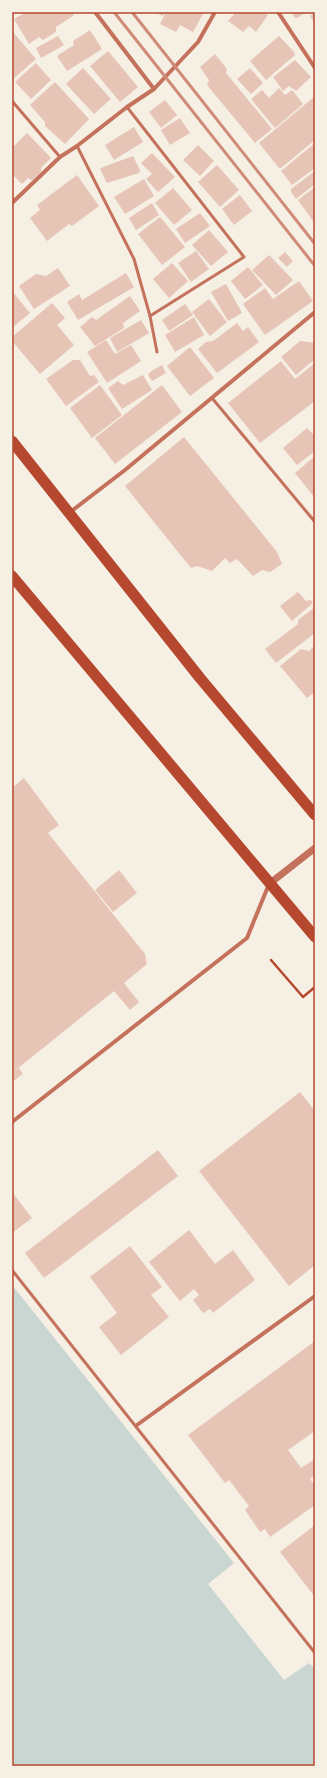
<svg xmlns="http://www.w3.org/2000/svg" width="327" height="1778" font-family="'Work Sans',sans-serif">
<rect width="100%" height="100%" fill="#f6efe4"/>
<path fill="#c9d6d2" d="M12,1285L234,1563L208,1584L284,1680L309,1663L315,1669V1766H12Z"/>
<g fill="#e6c5b7">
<path d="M26,12H72L74,15L56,27V32L43,40L39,37L29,44L14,19Z"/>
<path d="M154,12H165L163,16Z"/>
<path d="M166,12H204L193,32L180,25L176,32L160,24Z"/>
<path d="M236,12H264L268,15L256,32L249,26L243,32L228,21Z"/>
<path d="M291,12H306L299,17L295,18Z"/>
<path d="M315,12V24L310,16Z"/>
<path d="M90,30L102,49L67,71L57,56L74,45L73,41Z"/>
<path d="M12,31L36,59L12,80Z"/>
<path d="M58,36L64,45L41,58L36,48Z"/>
<path d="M279,36L294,52L295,55L266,80L250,61Z"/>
<path d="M108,51L138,87L120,102L90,66Z"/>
<path d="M215,54L227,69L226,73L272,129L255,143L207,85L209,80L200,67Z"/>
<path d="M295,60L311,77L296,91L289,86L283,91L273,77Z"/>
<path d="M36,63L51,80L31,99L15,82Z"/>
<path d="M83,68L111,99L94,114L66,84Z"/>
<path d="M250,68L263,83L251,94L237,79Z"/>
<path d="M55,82L89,119L65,144L45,126V122L30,105Z"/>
<path d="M279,88L285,95L292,90L303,104L275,128L251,99L262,90L269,98Z"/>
<path d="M315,96V140L281,168H279L259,143Z"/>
<path d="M165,100L177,115L161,128L149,112Z"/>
<path d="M180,118L190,133L170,145L161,130Z"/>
<path d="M134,127L143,142L114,160L105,145Z"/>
<path d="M27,133L51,158L41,168V172L32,180L28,178L22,184L12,174V148Z"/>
<path d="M315,143V168L292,185L281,171Z"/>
<path d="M198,145L214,161L200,176L183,160Z"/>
<path d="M152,153L175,177L158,192L146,179L152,174L141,163Z"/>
<path d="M133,156L140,170L139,173L107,183L100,169L103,167Z"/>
<path d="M217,165L239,190L220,207L198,182Z"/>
<path d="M315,171V184L296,199L291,192V189Z"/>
<path d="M77,175L99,206L72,226L69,224L47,241L30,218L40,210L37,205Z"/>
<path d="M144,179L154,196L125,214L114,197Z"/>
<path d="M315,187V220L313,221L298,200Z"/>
<path d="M173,188L192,210L174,225L155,203Z"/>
<path d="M240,195L252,211L234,225L222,209Z"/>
<path d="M152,203L159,215L136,230L129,218Z"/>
<path d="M200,213L210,226L185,243L176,229Z"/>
<path d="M160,217L185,247L162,265L138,234Z"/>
<path d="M209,230L228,252L211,266L192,245Z"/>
<path d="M196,251L209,269L191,282L178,263Z"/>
<path d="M285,252L293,261L287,267L278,258Z"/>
<path d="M269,255L293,280L276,295L252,270Z"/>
<path d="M172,263L188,281L169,298L153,279Z"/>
<path d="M248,267L263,285L245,299L231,281Z"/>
<path d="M58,268L70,286L34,309L19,286L36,274L46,276Z"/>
<path d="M126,273L134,287L78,320L67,302L79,294L82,300Z"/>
<path d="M299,281L313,301L265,335L243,304L265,288L273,299Z"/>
<path d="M226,284L242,313L228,321L211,292Z"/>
<path d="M12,291L30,313L12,328Z"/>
<path d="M130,296L140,311L123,323L124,328L95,346L80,327L92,317L96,320Z"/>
<path d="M209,299L227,322L210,336L192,312Z"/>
<path d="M52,303L65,318L57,325L74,345L40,374L12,341V337Z"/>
<path d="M185,304L193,315L169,331L162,320Z"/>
<path d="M194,317L204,335L175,352L165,335Z"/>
<path d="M141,320L149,333L117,352L110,338Z"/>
<path d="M237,323L243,331L248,327L259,342L217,373L198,349L206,342L213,341Z"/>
<path d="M106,340L115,354L131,345L141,361L107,383L87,352Z"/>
<path d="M300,341L315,343V359L296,375L281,357Z"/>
<path d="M190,347L214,378L190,396L167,366Z"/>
<path d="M73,360H80L90,376L94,375L99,382L66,406L46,379Z"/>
<path d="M281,361L295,379L315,363V401L260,443L228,403Z"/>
<path d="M162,365L166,373L152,381L148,375L150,372Z"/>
<path d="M143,375L152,390L122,409L108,388L118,381L123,385Z"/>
<path d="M100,385L122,415L92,438L70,408Z"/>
<path d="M162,385L182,412L115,464L95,438Z"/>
<path d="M307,428L315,436V451L297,465L283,448Z"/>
<path d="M184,437L277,552L282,564L270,572L262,570L253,576L237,559L230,563L225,558L212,571L197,566L191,568L125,486Z"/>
<path d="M315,456V498L295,473Z"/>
<path d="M298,592L306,601L311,600L313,603L292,621L280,606Z"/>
<path d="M315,607V633L276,663L265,649L298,624V620Z"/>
<path d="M314,646L315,692L307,698L280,666L301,649L309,651Z"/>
<path d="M24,778L59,825L48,833L145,954L147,964L124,983L139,1002L130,1010L114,991L12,1073V788Z"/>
<path d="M119,870L137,893L113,912L95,890Z"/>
<path d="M19,1068L23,1074L12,1082V1073Z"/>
<path d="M300,1092L315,1111V1265L289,1286L199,1171Z"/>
<path d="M158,1150L178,1176L44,1278L25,1253Z"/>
<path d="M12,1192L32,1218L12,1233Z"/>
<path d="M189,1230L215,1264L233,1250L255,1280L213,1313L210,1309L203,1313L193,1300L199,1295L194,1289L180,1301L149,1262Z"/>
<path d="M130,1246L162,1287L151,1295L169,1317L121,1355L99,1327L117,1313L90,1277Z"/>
<path d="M315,1341V1431L288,1450L301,1468L315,1459V1475L310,1479L315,1486V1505L270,1537L265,1529L260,1532L245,1510L249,1506L229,1480L225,1483L188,1435Z"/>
<path d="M315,1525V1597L280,1552Z"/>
</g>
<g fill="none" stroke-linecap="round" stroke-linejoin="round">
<path stroke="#b5482f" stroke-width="2.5" d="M271,960L303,997L315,987"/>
<g stroke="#c5725c" stroke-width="3">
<path d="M12,101L60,157"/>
<path d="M127,107L244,257L150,316"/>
<path d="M77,146L134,259L150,316L157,352"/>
<path d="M212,398L315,522"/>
<path d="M12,1270L315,1653"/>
</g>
<g stroke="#c5725c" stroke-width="4">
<path d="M95,12L154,89"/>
<path d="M278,12L315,68"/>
<path d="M12,203L60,157L77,146L127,107L154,89L198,42L215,12"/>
<path d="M69,513L125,470L315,312"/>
<path d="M12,1122L247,938L269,884"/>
<path d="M137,1425L315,1296"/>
</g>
<path stroke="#c5725c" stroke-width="7" d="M269,884L315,848"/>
<g stroke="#b5482f" stroke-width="11">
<path d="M12,441L200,678L315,815"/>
<path d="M12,576L315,937"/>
</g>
<g stroke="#cf8b77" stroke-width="3">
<path d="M114,12L315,266"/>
<path d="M132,12L315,244"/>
</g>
</g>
<rect width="327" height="1778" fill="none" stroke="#f6efe4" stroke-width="26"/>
<rect x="13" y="13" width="301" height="1752" fill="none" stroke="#b5482f" stroke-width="1.5"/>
</svg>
